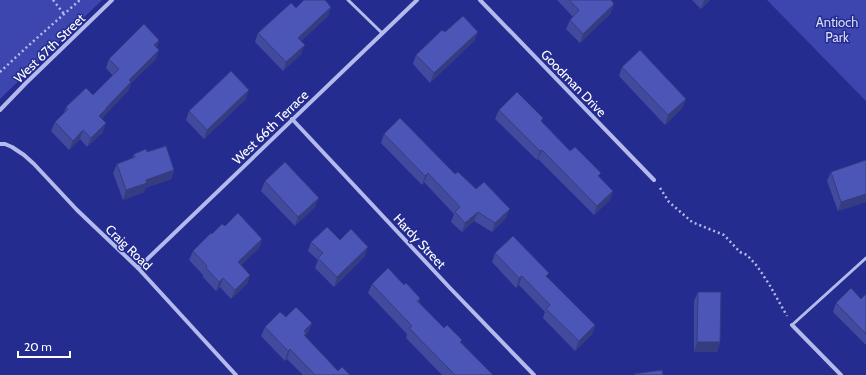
<svg xmlns="http://www.w3.org/2000/svg" width="866" height="375" font-family="Cabin,sans-serif">
<rect width="100%" height="100%" fill="#242c90"/>
<g fill="#3c46ae">
<path d="M0,0H102L0,99Z"/>
<path d="M767,0H866V101Z"/>
</g>
<g fill="none" stroke-linecap="round" stroke-linejoin="round">
<g stroke="#b5baec" stroke-width="2.5" stroke-dasharray="2 3" stroke-linecap="butt">
<path d="M53,0L64,14"/>
<path d="M0,72L28,46L80,0"/>
<path d="M660,188L669,202L692,222L724,235L740,252L747,255L757,266L769,284L787,316"/>
</g>
<g stroke="#b5baec" stroke-width="3">
<path d="M348,0L382,33"/>
<path d="M792,325L866,258"/>
</g>
<g stroke="#b5baec" stroke-width="4">
<path d="M480,0L654,180"/>
<path d="M0,110L26,83L112,0"/>
<path d="M292,119L450,288L534,375"/>
<path d="M0,144H5L12,147L24,155L34,164L77,210L138,268L236,375"/>
<path d="M138,268L417,0"/>
<path d="M792,325L841,375"/>
</g>
</g>
<g fill="#414a9d">
<path d="M557,0H611V13L580,43L566,29L570,20L573,17Z"/>
<path d="M692,0H710L701,9Z"/>
<path d="M331,7L328,16L301,41V54L283,71L255,42L258,33L296,8Z"/>
<path d="M478,32L474,41L430,83L413,64L416,55Z"/>
<path d="M159,40L157,47L156,59L131,83L128,91L104,116L102,119L103,132L87,147L80,139L69,150L51,131L55,122L64,113L66,107L93,95L113,76L106,68L109,59Z"/>
<path d="M622,67L686,99L682,108L665,125L619,76Z"/>
<path d="M246,99L204,139L186,120L189,111Z"/>
<path d="M499,110L542,122L570,151L600,177L613,191L610,200L594,215L538,159L537,160L495,119Z"/>
<path d="M384,134L455,174L506,218L492,232L474,221L462,232L451,222L454,214L424,182L422,185L381,143Z"/>
<path d="M147,152L174,170L171,179L145,188L144,192L123,200L113,173L117,164L132,158L134,154Z"/>
<path d="M866,160V202L838,211L827,181L831,172Z"/>
<path d="M265,181L315,207L295,226L261,191Z"/>
<path d="M225,226L262,239L259,248L241,265L250,275L247,284L231,299L220,287L216,291L203,277V275L189,260L193,251L212,234Z"/>
<path d="M340,240L365,256L334,287L315,268L318,260L308,251L311,242Z"/>
<path d="M495,253L547,277L595,325L592,334L575,351L543,318L545,312L519,285L516,288L492,262Z"/>
<path d="M372,284L404,285L420,298L419,302L444,328L462,340L461,342L493,375H442L406,338L407,334L368,293Z"/>
<path d="M698,292L720,342L717,352H694V301Z"/>
<path d="M866,294V345L833,312L836,303L861,299Z"/>
<path d="M286,317L312,323L308,332L306,335L305,337L338,371L350,375H303L287,359L285,361L261,336L265,327Z"/>
</g>
<g fill="#353c80">
<path d="M704,0H710L701,9Z"/>
<path d="M614,4L611,13L580,43L583,34Z"/>
<path d="M331,7L328,16L295,47L298,38Z"/>
<path d="M478,32L474,41L430,83L434,73Z"/>
<path d="M159,40L156,49L154,45Z"/>
<path d="M305,45L301,54L283,71L286,62Z"/>
<path d="M159,50L156,59L131,83L128,91L104,116L103,118L96,125L99,116L129,80Z"/>
<path d="M249,90L246,99L204,139L207,130Z"/>
<path d="M686,99L682,108L665,125L668,115Z"/>
<path d="M106,123L103,132L87,147L91,138Z"/>
<path d="M83,130L80,139L69,150L73,141Z"/>
<path d="M542,150L538,159L537,160L540,151Z"/>
<path d="M174,170L171,179L145,188L144,192L123,200L126,190L146,180Z"/>
<path d="M428,173L424,182L422,185L425,176Z"/>
<path d="M613,191L610,200L594,215L597,206Z"/>
<path d="M866,194V202L838,211L841,202Z"/>
<path d="M319,198L315,207L295,226L298,217Z"/>
<path d="M510,209L506,218L492,232L495,223Z"/>
<path d="M478,212L474,221L462,232L465,223Z"/>
<path d="M262,239L259,248L235,271L238,262Z"/>
<path d="M368,247L365,256L334,287L337,277Z"/>
<path d="M250,275L247,284L231,299L235,290Z"/>
<path d="M522,276L519,285L516,288L519,278Z"/>
<path d="M223,278L220,287L216,291L219,282Z"/>
<path d="M312,323L308,332L306,335L303,343L304,331Z"/>
<path d="M595,325L592,334L575,351L579,341Z"/>
<path d="M697,342H720L717,352H694Z"/>
<path d="M290,349L287,359L285,361L288,351Z"/>
</g>
<g fill="#4c56b7" stroke="#353c80">
<path d="M304,0H325L331,7L298,38L305,45L286,62L258,33L291,3L296,8Z"/>
<path d="M569,0H611L614,4L583,34L570,20L579,10Z"/>
<path d="M463,16L478,32L434,73L416,55L442,30L445,32Z"/>
<path d="M144,24L159,40L154,45L159,50L129,80L131,82L106,108V109L99,116L106,123L91,138L83,130L73,141L55,122L68,109L66,107L86,88L93,95L119,69L109,59Z"/>
<path d="M640,50L686,99L668,115L622,67Z"/>
<path d="M231,71L249,90L207,130L189,111Z"/>
<path d="M517,92L543,118L541,121L570,151L575,147L601,173L598,176L613,191L597,206L542,150L540,151L499,110Z"/>
<path d="M400,118L455,174L458,172L476,189L484,182L510,209L495,223L478,212L465,223L455,212L460,207L428,173L425,176L384,134Z"/>
<path d="M166,146L174,170L146,180L147,183L126,190L117,164L135,157L134,154L146,149L147,152Z"/>
<path d="M866,160V194L841,202L831,172Z"/>
<path d="M285,162L319,198L298,217L265,181Z"/>
<path d="M238,213L262,239L238,262L250,275L235,290L223,278L219,282L206,268L207,266L193,251L211,233L212,234L222,224L225,226Z"/>
<path d="M327,227L340,240L351,229L368,247L337,277L318,258L323,253L311,242Z"/>
<path d="M513,236L549,273L546,276L595,325L579,341L546,309L550,305L522,276L519,278L495,253Z"/>
<path d="M388,268L404,285L406,283L420,298L417,301L444,328L447,325L462,340L460,342L493,375H455L409,328L412,326L372,284Z"/>
<path d="M851,288L861,299L866,294V334L836,303Z"/>
<path d="M698,292H721L720,342H697Z"/>
<path d="M296,307L312,323L304,331L306,333L304,335L338,371L342,367L350,375H315L290,349L288,351L265,327L280,312L286,317Z"/>
<path d="M662,370L663,375H634V374Z"/>
</g>
<g text-anchor="middle" dominant-baseline="central" stroke-width="3" stroke-linejoin="round" paint-order="stroke">
<g font-size="13" fill="#daddf9" stroke="#242c90">
<text x="837" y="22">Antioch<tspan x="837" dy="15">Park</tspan></text>
</g>
<g font-size="13" fill="#fff" stroke="#242c90">
<text transform="translate(49 48) rotate(-44)">West 67th Street</text>
<text transform="translate(574 83) rotate(46)">Goodman Drive</text>
<text transform="translate(270 127) rotate(-44)">West 66th Terrace</text>
<text transform="translate(420 241) rotate(47)">Hardy Street</text>
<text transform="translate(129 247) rotate(44)">Craig Road</text>
</g>
</g>
<path d="M18 351v6h52v-6" fill="none" stroke="#ffffff" stroke-width="2"/>
<text x="24" y="351" font-size="12" fill="#ffffff" stroke="#242c90" stroke-width="3" paint-order="stroke">20 m</text>
</svg>
